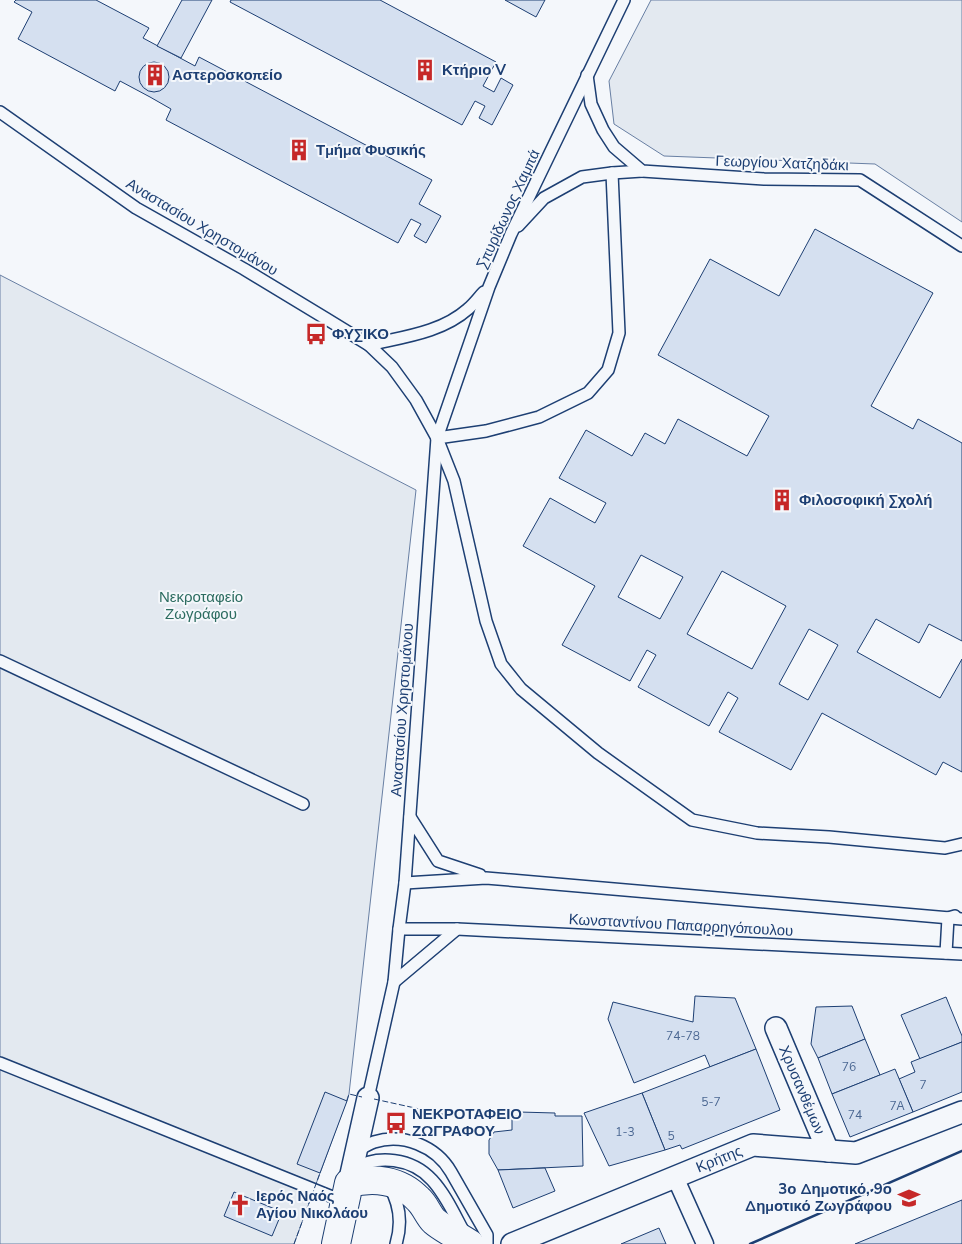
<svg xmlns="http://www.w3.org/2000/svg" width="962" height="1244" font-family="'Nunito Sans',sans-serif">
<rect width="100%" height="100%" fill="#f4f7fb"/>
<g fill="#e3e9f0" stroke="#687fa3">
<path d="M651,0H962V222L875,164L664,156L614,124L609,81Z"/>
<path d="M0,275L416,490L349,1094L294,1244H0Z"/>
</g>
<g fill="#d5e0f0" stroke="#1d3f73" fill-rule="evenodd">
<path d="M16,0H96L149,28L143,38L195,66L199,57L432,180L419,204L441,216L426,243L414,236L421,224L411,219L398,243L166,120L171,109L150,97L120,81L115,91L18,39L32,12L14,2Z"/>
<path d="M182,0H212L181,58L157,46Z"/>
<path d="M231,0H380L496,62L483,86L494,92L501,78L513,85L492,125L479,118L485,106L475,101L462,125L230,2Z"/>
<path d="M505,0H545L536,17Z"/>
<circle cx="154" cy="77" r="15"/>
<path d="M815,229L933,293L871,406L913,429L918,419L962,443V641L929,624L919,643L876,619L857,652L940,698L962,659V772L943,762L936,775L822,713L791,770L719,732L738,698L728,692L709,726L638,687L656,655L647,650L630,681L562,645L595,586L523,546L550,498L595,523L606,503L559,478L586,430L632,456L645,433L665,444L678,419L747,456L769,416L658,355L710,259L779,296ZM641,555L683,577L660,619L618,597ZM722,571L786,606L752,669L687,634ZM809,629L838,645L808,700L779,684Z"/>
<path d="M695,996L735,998L756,1049L710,1067L705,1055L634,1083L608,1019L613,1002L693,1022Z"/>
<path d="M946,997L962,1036V1042L920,1059L901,1015Z"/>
<path d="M852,1006L865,1039L818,1058L811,1044L816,1007Z"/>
<path d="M865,1039L880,1075L832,1094L818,1058Z"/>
<path d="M962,1042V1092L913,1112L899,1079L915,1072L911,1062Z"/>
<path d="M756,1049L780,1110L682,1149L680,1145L665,1150L642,1093Z"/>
<path d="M895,1069L913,1112L850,1137L832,1094Z"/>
<path d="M325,1092L347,1101L320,1173L297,1164Z"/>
<path d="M642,1093L665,1150L609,1166L584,1113Z"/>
<path d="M519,1112L555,1113V1116H582L583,1166L498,1170L489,1154V1140L494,1132L512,1130V1116H519Z"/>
<path d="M545,1168L555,1191L513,1208L498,1170Z"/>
<path d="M234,1192L282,1212L272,1236L224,1216Z"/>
<path d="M962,1200V1244H855Z"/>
<path d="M659,1228L666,1244H621Z"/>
</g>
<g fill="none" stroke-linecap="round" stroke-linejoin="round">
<g stroke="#1d3f73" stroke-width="14">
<g id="service">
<path d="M587,75L591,104L603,130L614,147L642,171L764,179L860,180L962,246"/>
<path d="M0,112L136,208L244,269L325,318L369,345L392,367L416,400L437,438L454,481L486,621L501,664L521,689L598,753L692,820L757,833L829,837L945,848L962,844"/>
<path d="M518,226L544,198L582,177L612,173L642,171"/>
<path d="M369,345C402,337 441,333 468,309C474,304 479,297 484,292"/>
<path d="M437,438L486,431L539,417L588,393L608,370L619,333L612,173"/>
<path d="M0,661L303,804"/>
<path d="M410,817L438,861L480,875"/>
<path d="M405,883L486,878L962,919"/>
<path d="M399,929H457L962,954"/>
<path d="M946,953L948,918L955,916"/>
<path d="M394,982L457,929"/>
<path d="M0,1063L345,1202"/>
<path d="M368,1098L394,982L399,929L405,883L437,438L489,287L511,234L624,0"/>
<path d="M357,1151C362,1148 368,1144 374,1142C403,1133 436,1146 451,1172L487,1235V1244"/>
<path d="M353,1169C378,1154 412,1158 432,1180C446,1195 455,1216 465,1234"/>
<path d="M389,1186C400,1204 402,1224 396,1244"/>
</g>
</g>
<g stroke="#1d3f73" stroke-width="19">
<path id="pedestrian" d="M675,1177L705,1244"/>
</g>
<g stroke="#1d3f73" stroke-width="24">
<g id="minor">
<path d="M776,1028L828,1151"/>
<path d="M349,1183L368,1098"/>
<path d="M512,1244L753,1145L856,1153L962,1112"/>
</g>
</g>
<g stroke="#1d3f73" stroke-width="30">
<path id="tertiary" d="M336,1244L349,1183C374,1177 400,1180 418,1199C425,1205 428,1215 434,1221C443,1229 460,1237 470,1244"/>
</g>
<use href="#service" stroke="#f4f7fb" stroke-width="11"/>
<use href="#pedestrian" stroke="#f4f7fb" stroke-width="16"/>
<use href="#minor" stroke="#f4f7fb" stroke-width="21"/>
<use href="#tertiary" stroke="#f4f7fb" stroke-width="28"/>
<g stroke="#1d3f73" stroke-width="1" stroke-dasharray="6 2.5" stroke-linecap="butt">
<path d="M374,1099L456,1117"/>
<path d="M347,1101L349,1094L362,1097"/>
<path d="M294,1244L320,1173"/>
</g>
<path stroke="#1d3f73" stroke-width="2.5" d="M750,1244L962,1151"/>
</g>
<defs>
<g id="building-bare" transform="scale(1.725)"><path d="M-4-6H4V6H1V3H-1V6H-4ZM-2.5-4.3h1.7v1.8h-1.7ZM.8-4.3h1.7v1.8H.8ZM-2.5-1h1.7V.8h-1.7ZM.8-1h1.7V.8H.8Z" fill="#c62828" stroke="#f4f7fb" stroke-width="2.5" paint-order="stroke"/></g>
<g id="bus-bare" transform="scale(1.725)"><path d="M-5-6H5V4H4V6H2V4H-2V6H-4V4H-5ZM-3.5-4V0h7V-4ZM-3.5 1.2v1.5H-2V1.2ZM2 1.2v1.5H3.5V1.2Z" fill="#c62828" stroke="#f4f7fb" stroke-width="2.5" paint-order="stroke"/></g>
<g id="school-bare" transform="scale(1.725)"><path d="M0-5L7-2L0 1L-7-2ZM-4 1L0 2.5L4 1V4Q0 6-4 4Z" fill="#c62828" stroke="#f4f7fb" stroke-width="2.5" paint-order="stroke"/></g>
<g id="church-bare" transform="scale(1.725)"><path d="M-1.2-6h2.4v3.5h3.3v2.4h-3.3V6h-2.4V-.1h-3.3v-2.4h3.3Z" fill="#c62828" stroke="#f4f7fb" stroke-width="2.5" paint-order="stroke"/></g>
</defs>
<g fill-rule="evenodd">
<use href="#building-bare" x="425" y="70"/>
<use href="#building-bare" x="155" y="75"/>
<use href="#building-bare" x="299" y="150"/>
<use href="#bus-bare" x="316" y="334"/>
<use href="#building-bare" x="782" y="500"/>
<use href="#bus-bare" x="396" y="1123"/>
<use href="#school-bare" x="909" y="1198"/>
<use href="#church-bare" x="240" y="1205"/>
</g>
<g text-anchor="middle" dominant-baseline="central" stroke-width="4" stroke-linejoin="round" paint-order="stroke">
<g font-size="12" fill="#4b6792">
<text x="683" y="1036">74-78</text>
<text x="849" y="1067">76</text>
<text x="923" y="1085">7</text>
<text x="711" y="1102">5-7</text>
<text x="897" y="1106">7Α</text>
<text x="855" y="1115">74</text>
<text x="625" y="1132">1-3</text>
<text x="671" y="1136">5</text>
</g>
<g font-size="15" font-weight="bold" fill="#1d3f73" stroke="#f4f7fb" text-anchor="start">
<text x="442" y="70">Κτήριο V</text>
<text x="172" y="75">Αστεροσκοπείο</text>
<text x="316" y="150">Τμήμα Φυσικής</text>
<text x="332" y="334">ΦΥΣΙΚΟ</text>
<text x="799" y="500">Φιλοσοφική Σχολή</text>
<text x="412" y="1114">ΝΕΚΡΟΤΑΦΕΙΟ<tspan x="412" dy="17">ΖΩΓΡΑΦΟΥ</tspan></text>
<text x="892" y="1189" text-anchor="end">3ο Δημοτικό, 9ο<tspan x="892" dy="17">Δημοτικό Ζωγράφου</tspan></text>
<text x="256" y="1196">Ιερός Ναός<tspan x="256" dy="17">Αγίου Νικολάου</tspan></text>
</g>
<g font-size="15" fill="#1d3f73" stroke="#f4f7fb">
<text transform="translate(782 163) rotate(2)">Γεωργίου Χατζηδάκι</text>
<text transform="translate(508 209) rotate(-65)">Σπυρίδωνος Χαμπά</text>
<text transform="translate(202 227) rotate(31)">Αναστασίου Χρηστομάνου</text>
<text transform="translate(402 710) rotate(-86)">Αναστασίου Χρηστομάνου</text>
<text transform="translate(681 925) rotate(3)">Κωνσταντίνου Παπαρρηγόπουλου</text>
<text transform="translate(802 1090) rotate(67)">Χρυσανθέμων</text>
<text transform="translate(719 1159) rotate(-22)">Κρήτης</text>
</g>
<g font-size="15" fill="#2c6c60" stroke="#f4f7fb">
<text x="201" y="597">Νεκροταφείο<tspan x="201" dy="17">Ζωγράφου</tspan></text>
</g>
</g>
</svg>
